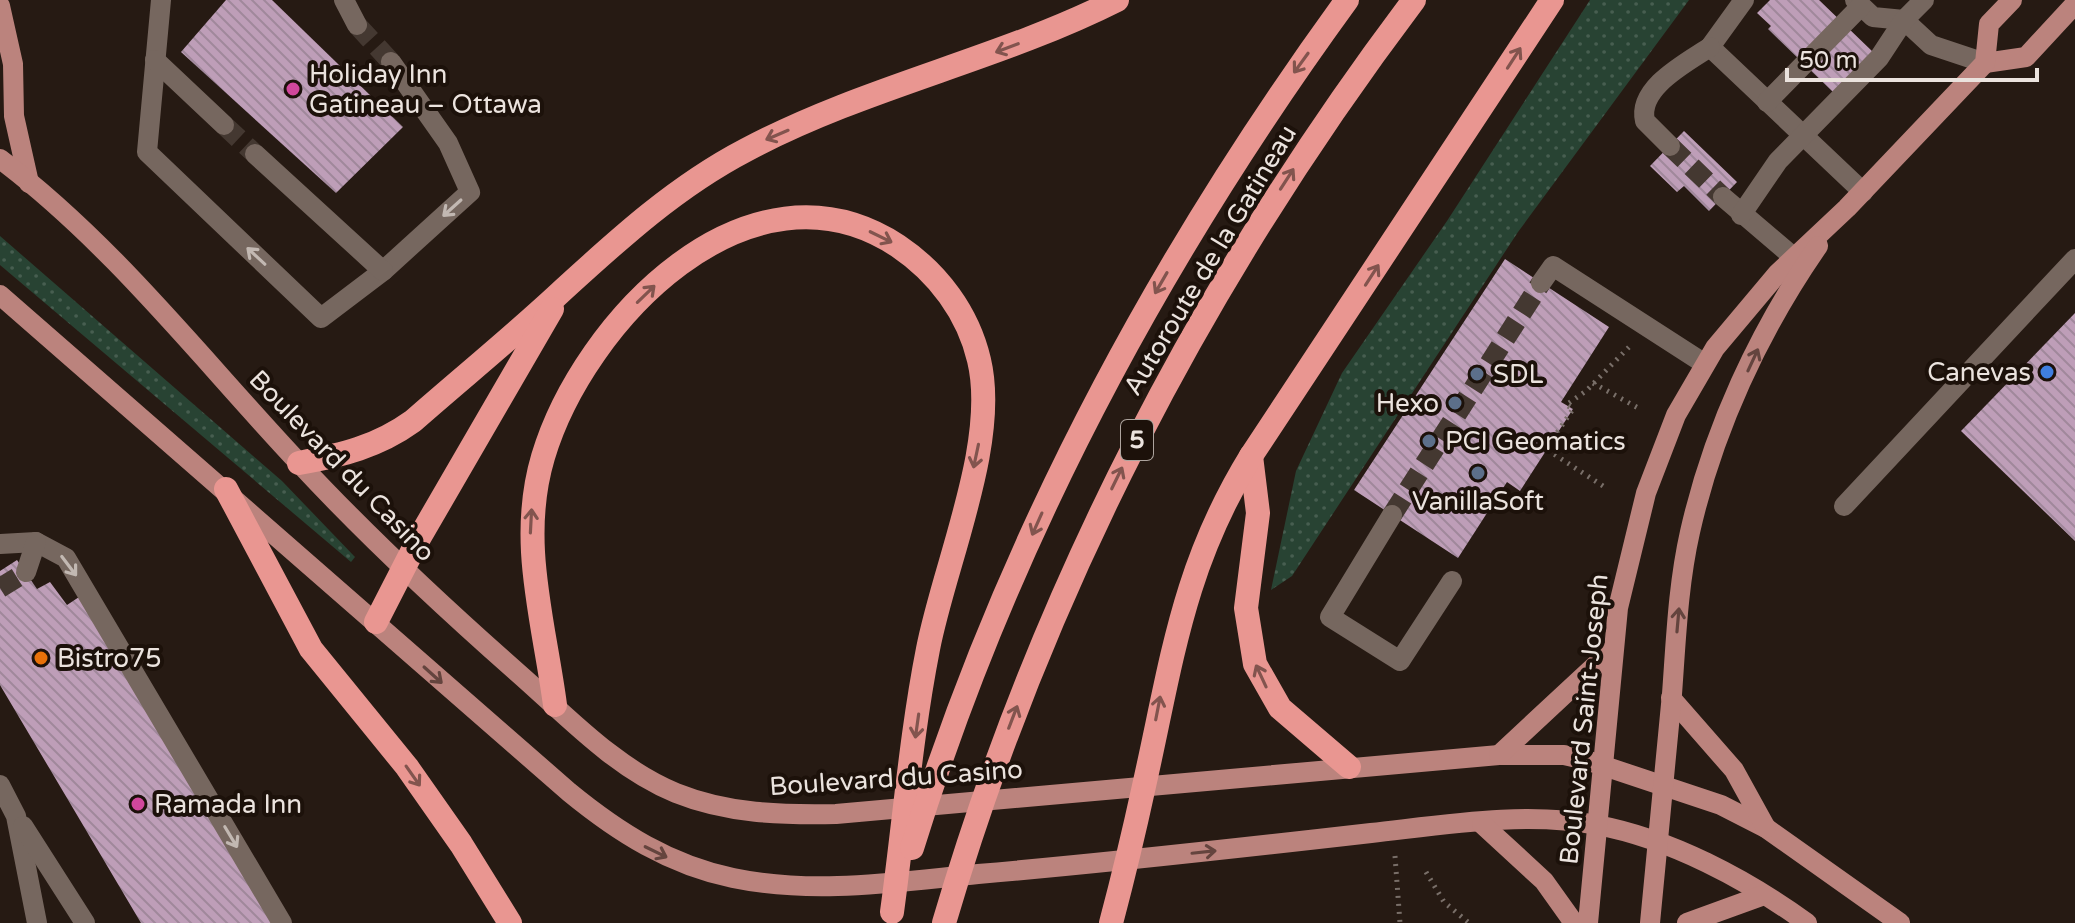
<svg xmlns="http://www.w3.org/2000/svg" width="2075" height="923" font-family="'Varela Round',sans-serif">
<defs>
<pattern id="grass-dots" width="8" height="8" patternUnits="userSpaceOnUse" patternTransform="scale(2)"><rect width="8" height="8" fill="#284333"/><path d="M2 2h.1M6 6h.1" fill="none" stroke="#475e50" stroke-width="1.8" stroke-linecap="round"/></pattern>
<pattern id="building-back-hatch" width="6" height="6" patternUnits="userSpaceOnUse" patternTransform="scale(2)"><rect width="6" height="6" fill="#be9eb8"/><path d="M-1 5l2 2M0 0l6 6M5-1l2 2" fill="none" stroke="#a0889b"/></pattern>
</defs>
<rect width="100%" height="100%" fill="#261a13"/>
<g fill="url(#grass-dots)">
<path d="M1590,0H1689L1518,232L1292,576L1271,590L1296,471L1342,373L1447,221Z"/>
<path d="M0,236L282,481L355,557L351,562L0,265Z"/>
</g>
<g fill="url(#building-back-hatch)">
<path d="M226,0H272L403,127L336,193L181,52Z"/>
<path d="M1770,0H1819L1873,52L1834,93L1768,29L1771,26L1757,13Z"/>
<path d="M1684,131L1737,182L1709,211L1684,186L1677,192L1650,166Z"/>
<path d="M1505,259L1609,327L1561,402L1573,409L1520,491L1507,482L1458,558L1354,490Z"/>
<path d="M2075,313V541L1961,431Z"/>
<path d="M17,560L37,589L50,582L67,605L82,595L276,923H141L0,685V571Z"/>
</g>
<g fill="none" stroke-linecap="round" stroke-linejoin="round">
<g stroke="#443831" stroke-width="20" stroke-dasharray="20 10" stroke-linecap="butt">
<path d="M357,25L391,62"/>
<path d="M224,125L255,154"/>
<path d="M1670,146L1723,197"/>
<path d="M1392,515L1541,283"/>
<path d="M0,588L26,572"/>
</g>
<g stroke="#796f69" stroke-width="5" stroke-dasharray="2 6" stroke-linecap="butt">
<path d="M1593,383L1640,409"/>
<path d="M1603,486L1546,449L1573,409L1566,405L1586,391L1630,346"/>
<path d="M1395,856L1400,923"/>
<path d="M1426,872L1444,902L1469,923"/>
</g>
<g stroke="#76675f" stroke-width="20">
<path d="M161,0L147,152L321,318L383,271L470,192L448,143L391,62"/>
<path d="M344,0L357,25"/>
<path d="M1744,0L1710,47L1863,192"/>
<path d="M1855,0L1873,17L1904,20L1931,45L1985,63"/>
<path d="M155,60L224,125"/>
<path d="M1767,102L1861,6"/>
<path d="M1670,146L1645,121C1637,88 1686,63 1710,47"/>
<path d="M255,154L383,271"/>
<path d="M1723,197L1804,266"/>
<path d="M1741,215L1778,161L1879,58L1904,20L1924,0"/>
<path d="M1541,283L1553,266L1705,364"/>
<path d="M1844,506L2075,259"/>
<path d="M1392,515L1330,617L1400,661L1452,581"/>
<path d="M0,544L36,542L66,558L282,923"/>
<path d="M26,572L36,542"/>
<path d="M0,785L16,816L37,923"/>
<path d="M23,826L85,923"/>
</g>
<g stroke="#bb837d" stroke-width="20">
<path d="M0,6L13,64L14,116L29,183"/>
<path d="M1985,63L2026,57L2075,4"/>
<path d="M0,159C114,245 203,361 300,464C369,538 442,606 518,673C567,716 615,768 676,793C728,814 782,815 836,814L1499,755H1564L1586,760L1721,805L1766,828L1900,923"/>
<path d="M0,295L569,792C619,833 670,865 733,878C815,895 896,882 978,874C1109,863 1240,848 1371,833C1443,825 1525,811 1597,825C1671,839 1746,879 1807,923"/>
<path d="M1671,698L1734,770L1766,828"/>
<path d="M1499,755L1613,649"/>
<path d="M1482,824L1544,881L1574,923"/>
<path d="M1588,923L1618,608L1646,493L1676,415L1715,348L1778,273L1847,208L1985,63L1989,24L2012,0"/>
<path d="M1650,923C1657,847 1665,770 1672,694C1676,640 1678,585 1690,532C1713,430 1759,331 1818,246"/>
<path d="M1687,923L1764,895"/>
</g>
<g stroke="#e99691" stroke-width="24">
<path d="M1251,456L1258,513L1246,608L1255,664L1280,708L1349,767"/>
<path d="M299,463C342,455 377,447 413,421C463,377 515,335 564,289C621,237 677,186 746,150C864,87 998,60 1117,0"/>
<path d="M226,489L311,649L407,767L461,844L510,923"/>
<path d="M376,622L418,540L552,309"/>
<path d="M555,705C544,621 518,541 543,457C583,322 749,148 898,246C938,273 968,313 979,360C999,443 944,565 928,649C911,735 904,825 892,912"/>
<path d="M912,848C1006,543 1159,258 1347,0"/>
<path d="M944,923C1042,589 1204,278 1414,0"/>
<path d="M1111,923C1123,878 1134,832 1144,786C1172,662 1182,568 1251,456L1552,0"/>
</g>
</g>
<defs><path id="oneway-shaft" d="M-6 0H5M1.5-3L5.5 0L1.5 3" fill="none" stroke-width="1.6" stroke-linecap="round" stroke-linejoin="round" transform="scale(2)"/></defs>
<g stroke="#82544e">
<use href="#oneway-shaft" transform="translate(1007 48) rotate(159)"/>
<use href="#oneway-shaft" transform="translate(1514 58) rotate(-57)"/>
<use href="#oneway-shaft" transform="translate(1301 63) rotate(126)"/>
<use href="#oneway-shaft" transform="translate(777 135) rotate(157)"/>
<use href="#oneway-shaft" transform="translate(1287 179) rotate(-57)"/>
<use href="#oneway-shaft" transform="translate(881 237) rotate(26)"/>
<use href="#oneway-shaft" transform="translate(1372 275) rotate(-57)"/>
<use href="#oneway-shaft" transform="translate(1161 283) rotate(120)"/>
<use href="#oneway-shaft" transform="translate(646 294) rotate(-44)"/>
<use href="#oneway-shaft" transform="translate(976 456) rotate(102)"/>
<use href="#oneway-shaft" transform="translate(1117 478) rotate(-64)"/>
<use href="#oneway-shaft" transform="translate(531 521) rotate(-87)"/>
<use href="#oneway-shaft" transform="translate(1037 524) rotate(114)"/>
<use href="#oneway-shaft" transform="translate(1261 676) rotate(-115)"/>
<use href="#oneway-shaft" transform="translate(1158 708) rotate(-79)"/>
<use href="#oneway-shaft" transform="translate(1013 717) rotate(-69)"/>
<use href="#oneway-shaft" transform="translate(917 726) rotate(98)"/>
<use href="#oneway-shaft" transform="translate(413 776) rotate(55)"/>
</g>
<g stroke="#c2b8b2">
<use href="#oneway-shaft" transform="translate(452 208) rotate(138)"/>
<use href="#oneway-shaft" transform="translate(256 256) rotate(-137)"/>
<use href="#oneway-shaft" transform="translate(69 566) rotate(53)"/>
<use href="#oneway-shaft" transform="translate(231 837) rotate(59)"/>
</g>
<g stroke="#64443e">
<use href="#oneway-shaft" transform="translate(1753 360) rotate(-65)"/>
<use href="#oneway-shaft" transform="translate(1678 620) rotate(-85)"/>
<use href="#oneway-shaft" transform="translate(433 675) rotate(42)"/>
<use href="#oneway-shaft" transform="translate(656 852) rotate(26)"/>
<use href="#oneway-shaft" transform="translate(1204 852) rotate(-6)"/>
</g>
<g fill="#d1479c" stroke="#1c110a" stroke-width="3">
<circle cx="293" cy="89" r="8"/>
<circle cx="138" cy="804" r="8"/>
</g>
<circle fill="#3f7fe0" stroke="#1c110a" stroke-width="3" cx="2047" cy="372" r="8"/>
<g fill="#5c6f8a" stroke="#1c110a" stroke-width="3">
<circle cx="1477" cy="374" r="8"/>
<circle cx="1455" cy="403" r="8"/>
<circle cx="1429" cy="441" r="8"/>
<circle cx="1478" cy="473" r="8"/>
</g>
<circle fill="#e8710a" stroke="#1c110a" stroke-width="3" cx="41" cy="658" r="8"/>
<g text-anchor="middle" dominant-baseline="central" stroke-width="8" stroke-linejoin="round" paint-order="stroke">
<rect fill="#1c110a" stroke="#ada49e" stroke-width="2" x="1121" y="420" width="32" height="40" rx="6"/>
<g font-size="24" font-weight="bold" fill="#ebe3de">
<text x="1137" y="440">5</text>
</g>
<g font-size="26" fill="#ebe3de" stroke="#1c110a" text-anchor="start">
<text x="309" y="74">Holiday Inn<tspan x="309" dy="30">Gatineau – Ottawa</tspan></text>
<text x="2031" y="372" text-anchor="end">Canevas</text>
<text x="1493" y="374">SDL</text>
<text x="1439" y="403" text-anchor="end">Hexo</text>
<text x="1445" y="441">PCI Geomatics</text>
<text x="1478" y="501" text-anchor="middle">VanillaSoft</text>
<text x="57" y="658">Bistro75</text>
<text x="154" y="804">Ramada Inn</text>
</g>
<g font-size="26" fill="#ebe3de" stroke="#1c110a">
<text transform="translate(1210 260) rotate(-59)">Autoroute de la Gatineau</text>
<text transform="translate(342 466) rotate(46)">Boulevard du Casino</text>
<text transform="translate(1584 719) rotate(-84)">Boulevard Saint-Joseph</text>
<text transform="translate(896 778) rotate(-4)">Boulevard du Casino</text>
</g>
</g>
<path d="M1787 68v12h250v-12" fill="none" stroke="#ebe3de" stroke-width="4"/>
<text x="1799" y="68" font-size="24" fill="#ebe3de" stroke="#1c110a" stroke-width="6" paint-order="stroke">50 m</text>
</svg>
